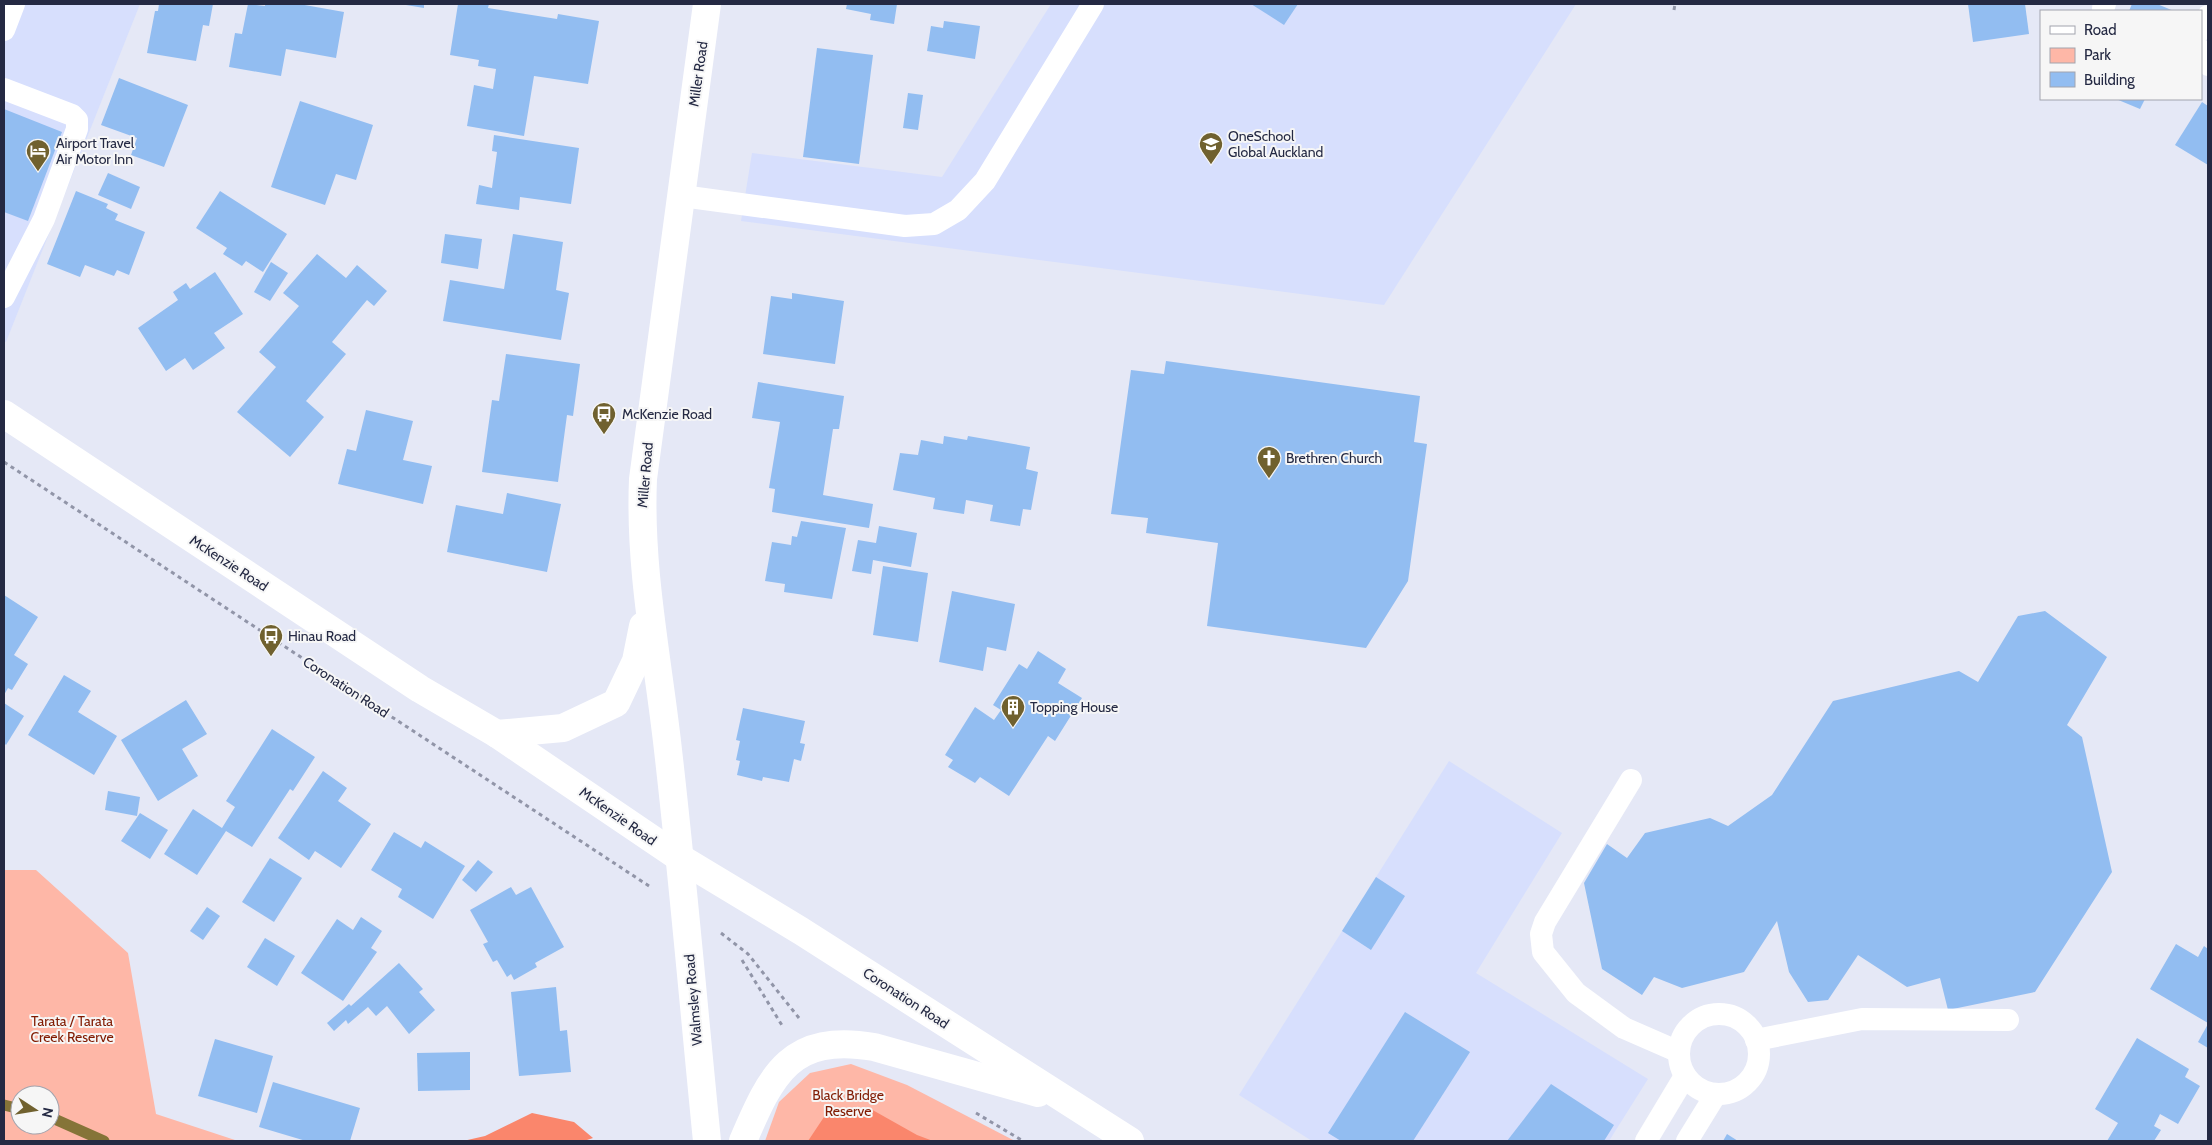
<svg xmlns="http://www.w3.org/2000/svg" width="2212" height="1145" font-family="Cabin,sans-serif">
<rect width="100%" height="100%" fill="#e5e8f6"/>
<g fill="#d7dffd">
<path d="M4,4H140L6,342L4,341Z"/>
<path d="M1051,4H1576L1384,305L741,221L752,153L942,177Z"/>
<path d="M1449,761L1562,833L1476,973L1648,1079L1609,1141H1312L1239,1095Z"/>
</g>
<g fill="#feb7a7" fill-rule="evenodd">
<path d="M4,870H36L128,953L156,1114L238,1141H4ZM20,1095H50V1125H20Z"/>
<path d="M851,1064L907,1085L1015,1141H765L779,1102L810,1073Z"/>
</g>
<g fill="#fa866c">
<path d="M869,1108L917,1135L933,1141H808L828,1111Z"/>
<path d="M532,1113L574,1122L593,1138L584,1141H463L485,1136Z"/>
</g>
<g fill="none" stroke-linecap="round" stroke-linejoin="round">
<g stroke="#857438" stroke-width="11">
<path d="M4,1105L20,1109"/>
<path d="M50,1117L104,1141"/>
</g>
</g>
<g fill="#92bdf1">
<path d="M159,4H213L209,26L203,25L196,61L147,53L155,11H158Z"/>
<path d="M248,4L265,6V4H299L344,12L336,58L286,49L281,76L229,67L235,33L242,34Z"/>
<path d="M400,4H424V8Z"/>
<path d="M458,4H489L488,8L557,19L558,14L599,21L588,84L534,76L524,136L467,126L474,85L493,89L496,69L478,66L479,60L450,55Z"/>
<path d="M847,4H897L894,24L870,20L871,14L846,9Z"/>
<path d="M1251,4H1298L1284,25Z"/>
<path d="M1968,4H2025L2029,34L1973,42Z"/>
<path d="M2132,4H2157L2174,11H2129Z"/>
<path d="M944,21L980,26L975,59L927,51L931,26L943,28Z"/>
<path d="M817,48L873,55L859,164L803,157Z"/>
<path d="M119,78L188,105L164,167L131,155L137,138L101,125Z"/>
<path d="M908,93L923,95L918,130L903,128Z"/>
<path d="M2116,99H2145L2140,109Z"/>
<path d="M300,101L373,125L356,180L336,174L325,205L271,187Z"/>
<path d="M2202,102L2208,106V165L2175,145Z"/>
<path d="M4,109L62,132L28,221L4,212Z"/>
<path d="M494,135L579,148L571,204L520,197L519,210L476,204L479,185L492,188L497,152L492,151Z"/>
<path d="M108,173L140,187L131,209L98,195Z"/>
<path d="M76,191L108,204L106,208L118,214L115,220L145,232L129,275L117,270L114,276L85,265L80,277L47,264Z"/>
<path d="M220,191L287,234L263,272L246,261L242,266L223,254L227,248L196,228Z"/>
<path d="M445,234L482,239L478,269L441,263Z"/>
<path d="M513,234L563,242L556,290L569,293L561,340L443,321L450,280L504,289Z"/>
<path d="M317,254L346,278L357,265L387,291L374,306L367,300L332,342L346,354L306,401L324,417L290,457L237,412L276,367L259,352L299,306L283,293Z"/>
<path d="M271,262L288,273L270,301L254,292Z"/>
<path d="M215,272L243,314L214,333L225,348L193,370L185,358L166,371L138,328L178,300L173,292L186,283L190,289Z"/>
<path d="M792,293L844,301L835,364L763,354L771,296L792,299Z"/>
<path d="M506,354L580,364L573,416L567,415L558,482L482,472L492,400L499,401Z"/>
<path d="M1166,361L1420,396L1414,442L1427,444L1408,581L1366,648L1207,626L1218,543L1146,533L1148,518L1111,514L1131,370L1164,374Z"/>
<path d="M758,382L844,396L839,429H833L823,495L873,504L869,528L772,512L775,489L769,488L780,422L752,418Z"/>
<path d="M366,410L413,421L403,460L432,466L423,504L338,484L347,449L356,451Z"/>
<path d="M944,436L967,440L968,436L1030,447L1026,469L1038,472L1031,510L1023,509L1020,526L990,521L993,505L966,500L964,514L933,509L935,498L893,490L900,453L918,455L921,440L943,444Z"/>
<path d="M507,493L561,504L547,572L447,552L456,505L503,514Z"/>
<path d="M801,521L846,528L832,599L784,592L785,584L765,581L772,542L791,545L792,536L797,537Z"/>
<path d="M879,526L917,533L911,567L873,560L871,574L852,571L858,540L876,543Z"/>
<path d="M883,566L928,573L918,642L873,635Z"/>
<path d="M952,591L1015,604L1006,651L987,647L983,671L939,662Z"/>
<path d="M4,595L38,617L14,655L28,664L12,690L8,688L4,695Z"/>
<path d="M2045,611L2107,657L2067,725L2082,737L2112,872L2035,992L1948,1010L1940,978L1907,987L1858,955L1828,1000L1808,1002L1789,972L1777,921L1744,972L1682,988L1654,977L1642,995L1602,969L1584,883L1607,844L1627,858L1645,833L1710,818L1728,826L1772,795L1833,701L1959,671L1978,682L2018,616Z"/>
<path d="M1038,651L1066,669L1058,683L1082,698L1055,741L1048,736L1009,796L980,777L975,783L948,767L953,760L945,755L975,707L994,720L1001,710L993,705L1019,664L1027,669Z"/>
<path d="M64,675L91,691L78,712L117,736L94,775L28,735Z"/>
<path d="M186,700L207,734L182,749L198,776L158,801L121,740Z"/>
<path d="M4,703L24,716L6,745L4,743Z"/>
<path d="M743,708L805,721L800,743L805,744L801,761L794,759L789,782L763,777L762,781L737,775L740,761L736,760L740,741L736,740Z"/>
<path d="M272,729L315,757L293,791L290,789L252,847L226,831L197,875L164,854L193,809L222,828L235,807L226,801Z"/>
<path d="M323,771L347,788L338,801L371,824L341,868L315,851L309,860L278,838Z"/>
<path d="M108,791L140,797L137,816L105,810Z"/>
<path d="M140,813L168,830L150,859L121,841Z"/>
<path d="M394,832L421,848L425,841L465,866L433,919L398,897L402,889L371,870Z"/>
<path d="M270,858L302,878L274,922L242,902Z"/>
<path d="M478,860L493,872L476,892L462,880Z"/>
<path d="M1376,877L1405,896L1371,950L1342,931Z"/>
<path d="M511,887L516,895L531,887L564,947L535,963L537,967L514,980L511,974L507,977L497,960L493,962L483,944L488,942L470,910Z"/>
<path d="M207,907L220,916L203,940L190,931Z"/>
<path d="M361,917L382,931L371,948L377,952L343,1001L301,973L337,919L353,930Z"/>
<path d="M265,938L295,956L277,986L247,967Z"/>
<path d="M2176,944L2198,957L2204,946L2208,949V1023L2150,989Z"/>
<path d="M399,963L423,989L419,992L435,1010L409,1034L387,1006L376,1016L368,1007L348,1024L346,1020L334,1031L327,1023L349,1004L351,1006Z"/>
<path d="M556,987L560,1031L567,1030L571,1072L519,1076L511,992Z"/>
<path d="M1405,1012L1470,1052L1413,1141H1341L1328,1133Z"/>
<path d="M2208,1024V1048L2198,1042Z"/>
<path d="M2137,1038L2189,1069L2185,1077L2200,1086L2178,1124L2160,1114L2154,1126L2161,1130L2154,1141H2107L2118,1123L2095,1109Z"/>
<path d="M215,1039L273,1056L257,1113L198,1096Z"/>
<path d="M470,1052V1090L418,1091L417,1053Z"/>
<path d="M273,1082L360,1108L350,1141H306L259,1127Z"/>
<path d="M1551,1084L1614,1125L1604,1141H1507Z"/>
<path d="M1727,1134L1738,1141H1723Z"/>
</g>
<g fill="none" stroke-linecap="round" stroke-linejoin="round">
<g stroke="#9195a8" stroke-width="3" stroke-dasharray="4 4" stroke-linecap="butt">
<path d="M1674,10L1675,4"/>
<path d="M4,462L649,886"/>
<path d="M721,933L748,954L799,1018"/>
<path d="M742,960L783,1027"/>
<path d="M976,1113L1023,1141"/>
</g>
<g stroke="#fff" stroke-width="22">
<path d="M2103,8L2105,4"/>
<path d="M4,30L14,4"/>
<path d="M2201,30L2208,16"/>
<path d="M2201,50L2208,65"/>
<path d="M4,89L72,115L77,120V129L44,219L4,297"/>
<path d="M682,196L905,226L934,224L958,210L985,181L1093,4"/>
<path d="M1631,780L1545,922L1541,934L1543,952L1576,993L1624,1028L1679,1052"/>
<circle cx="1719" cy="1054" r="40"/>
<path d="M1756,1040L1862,1019L2008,1020"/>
<path d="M1646,1141L1685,1076"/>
<path d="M1687,1141L1716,1094"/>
</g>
<g stroke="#fff" stroke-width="28">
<path d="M4,414L420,689L497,734L680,858L801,931L1130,1141"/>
<path d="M497,734L563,728L616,703L636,661L643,626"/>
<path d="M707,1141C694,1011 683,880 668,750C658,659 639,571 643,479L707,4"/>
<path d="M743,1141C772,1073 791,1033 874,1047L1038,1093"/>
</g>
</g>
<defs>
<g id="school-pin" transform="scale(1.25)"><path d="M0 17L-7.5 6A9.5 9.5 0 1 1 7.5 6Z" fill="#70612f" stroke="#f6f6f6"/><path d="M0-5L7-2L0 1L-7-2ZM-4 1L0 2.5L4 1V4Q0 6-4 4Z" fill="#fff"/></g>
<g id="hotel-pin" transform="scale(1.25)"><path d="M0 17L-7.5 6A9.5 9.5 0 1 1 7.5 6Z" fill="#70612f" stroke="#f6f6f6"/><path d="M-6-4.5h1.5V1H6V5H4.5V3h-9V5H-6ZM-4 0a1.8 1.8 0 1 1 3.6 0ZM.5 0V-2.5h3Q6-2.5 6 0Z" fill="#fff"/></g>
<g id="bus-pin" transform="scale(1.25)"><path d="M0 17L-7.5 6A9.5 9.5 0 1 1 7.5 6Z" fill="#70612f" stroke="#f6f6f6"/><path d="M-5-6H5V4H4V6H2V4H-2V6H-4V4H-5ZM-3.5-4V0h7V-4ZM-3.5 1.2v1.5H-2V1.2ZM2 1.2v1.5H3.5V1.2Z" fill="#fff"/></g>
<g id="church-pin" transform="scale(1.25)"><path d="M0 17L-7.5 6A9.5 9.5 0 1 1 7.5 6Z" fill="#70612f" stroke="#f6f6f6"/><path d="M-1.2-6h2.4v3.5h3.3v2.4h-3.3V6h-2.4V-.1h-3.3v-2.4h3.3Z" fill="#fff"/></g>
<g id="building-pin" transform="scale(1.25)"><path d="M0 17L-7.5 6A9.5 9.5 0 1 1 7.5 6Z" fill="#70612f" stroke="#f6f6f6"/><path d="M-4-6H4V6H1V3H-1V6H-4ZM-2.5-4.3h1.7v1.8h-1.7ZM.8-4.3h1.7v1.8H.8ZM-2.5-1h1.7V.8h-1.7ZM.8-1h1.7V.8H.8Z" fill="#fff"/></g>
</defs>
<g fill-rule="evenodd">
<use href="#school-pin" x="1211" y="144"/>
<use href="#hotel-pin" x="38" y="151"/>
<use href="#bus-pin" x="604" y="414"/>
<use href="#church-pin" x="1269" y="458"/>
<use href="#bus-pin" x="271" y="636"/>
<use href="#building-pin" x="1013" y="707"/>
</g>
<g text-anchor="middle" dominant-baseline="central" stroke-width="4" stroke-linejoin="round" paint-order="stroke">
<g font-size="14" fill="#242943" stroke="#f6f6f6">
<text transform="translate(698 74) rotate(-82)">Miller Road</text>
<text transform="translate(645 475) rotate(-85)">Miller Road</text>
<text transform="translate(229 563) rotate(33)">McKenzie Road</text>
<text transform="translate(346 687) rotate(33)">Coronation Road</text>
<text transform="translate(618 816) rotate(35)">McKenzie Road</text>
<text transform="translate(906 998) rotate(33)">Coronation Road</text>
<text transform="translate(693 1000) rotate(-95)">Walmsley Road</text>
</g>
<g font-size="14" fill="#242943" stroke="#f6f6f6" text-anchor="start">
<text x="1228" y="136">OneSchool<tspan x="1228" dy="16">Global Auckland</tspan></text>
<text x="56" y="143">Airport Travel<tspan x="56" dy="16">Air Motor Inn</tspan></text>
<text x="622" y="414">McKenzie Road</text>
<text x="1286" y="458">Brethren Church</text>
<text x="288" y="636">Hinau Road</text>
<text x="1030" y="707">Topping House</text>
</g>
<g font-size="14" fill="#811b02" stroke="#f6f6f6">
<text x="72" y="1021">Tarata / Tarata<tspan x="72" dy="16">Creek Reserve</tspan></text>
<text x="848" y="1095">Black Bridge<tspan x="848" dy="16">Reserve</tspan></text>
</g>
</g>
<rect width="2212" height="1145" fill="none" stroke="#242943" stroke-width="10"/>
<rect x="2040" y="10" width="162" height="90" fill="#f6f6f6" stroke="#a2a4ae"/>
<rect x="2050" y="26" width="25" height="8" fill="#ffffff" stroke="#a2a4ae"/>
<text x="2084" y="35" font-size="15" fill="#242943">Road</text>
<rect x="2050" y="48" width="25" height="15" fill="#feb7a7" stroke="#a2a4ae"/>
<text x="2084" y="60" font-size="15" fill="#242943">Park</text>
<rect x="2050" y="72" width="25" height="15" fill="#92bdf1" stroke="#a2a4ae"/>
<text x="2084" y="85" font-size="15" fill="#242943">Building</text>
<g transform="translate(35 1110) rotate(102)"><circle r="24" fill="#f6f6f6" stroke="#a2a4ae"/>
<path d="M0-4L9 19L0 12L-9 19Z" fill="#70612f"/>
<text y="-8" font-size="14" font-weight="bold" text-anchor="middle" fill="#242943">N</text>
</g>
</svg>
